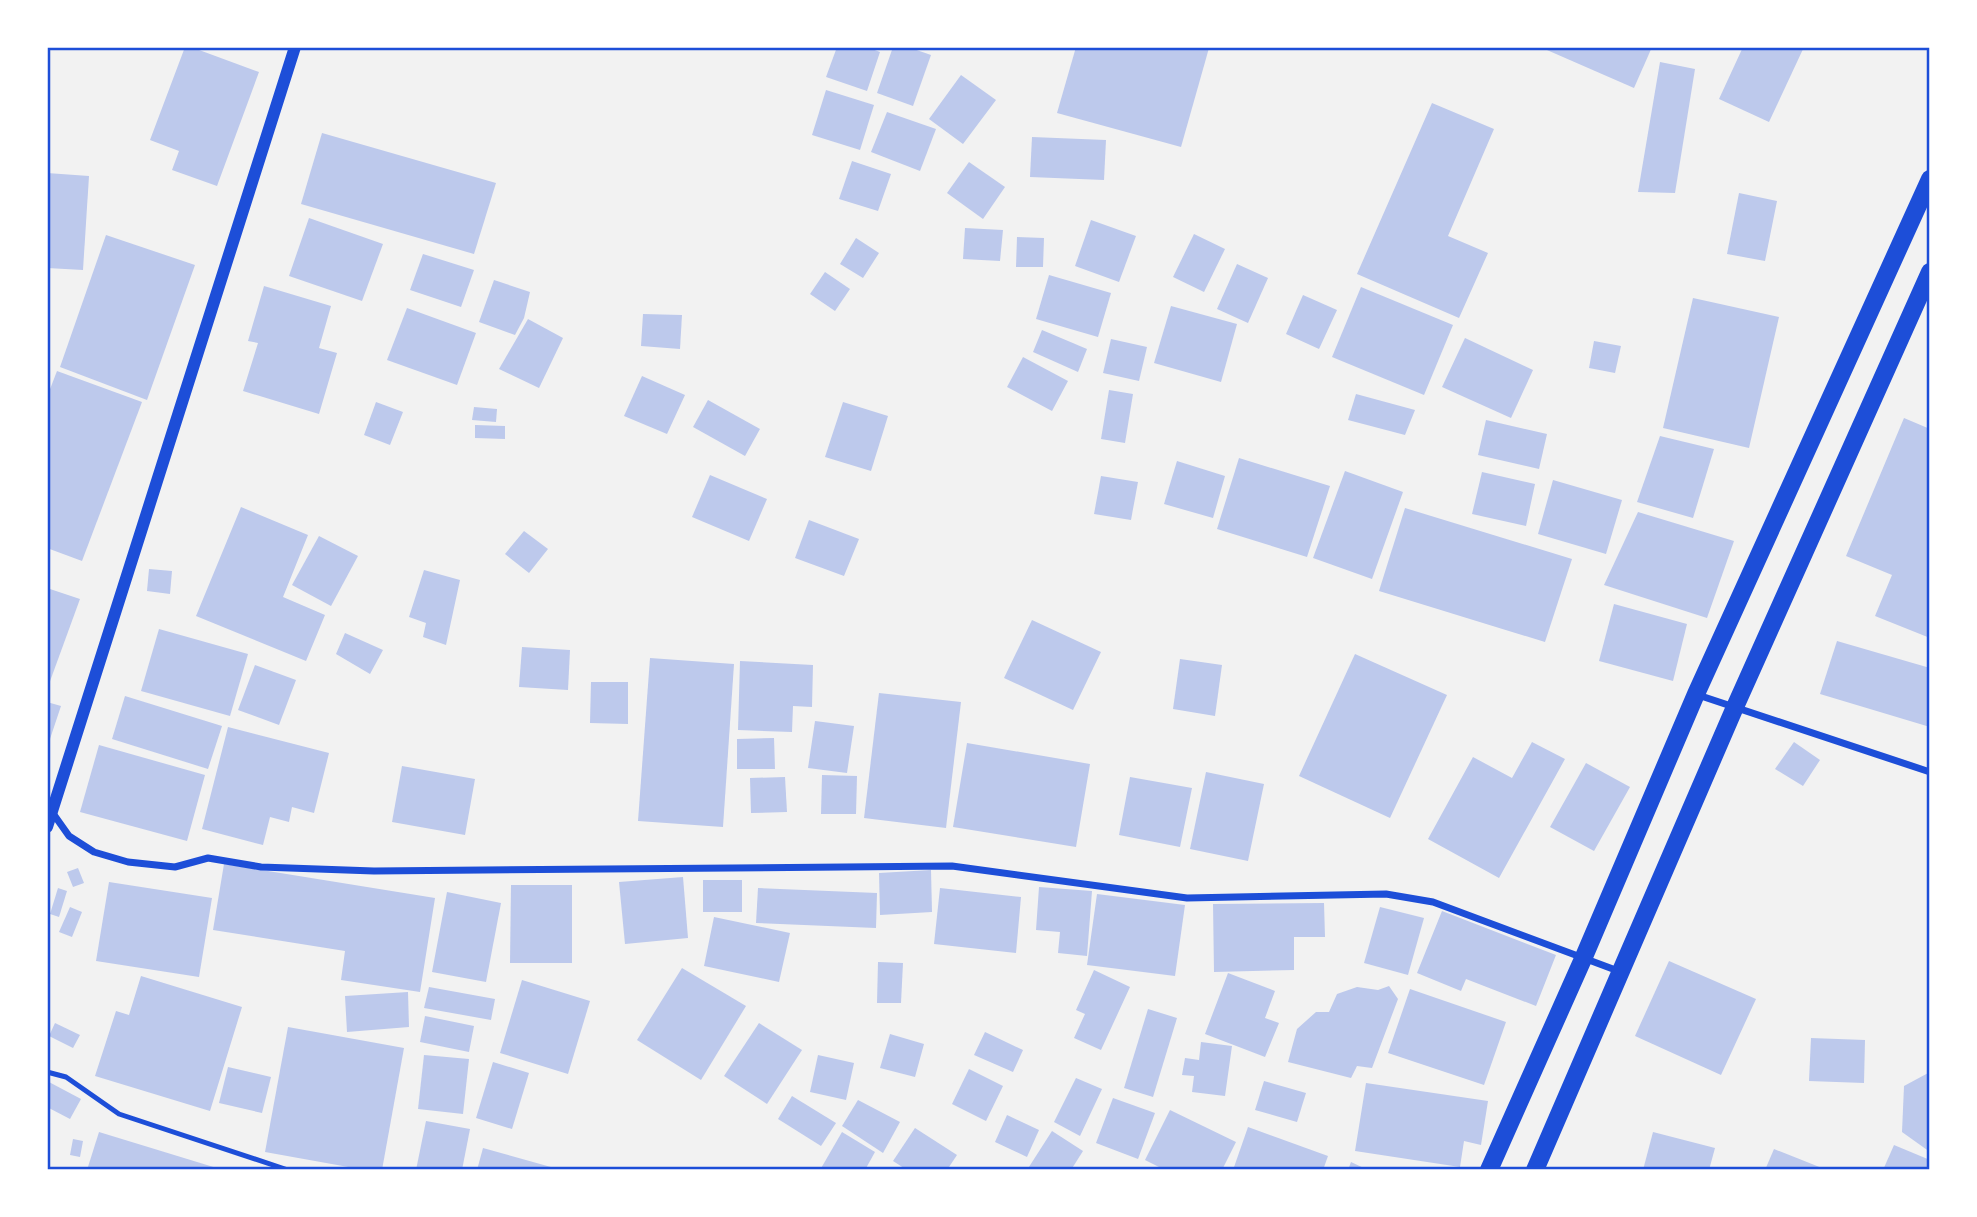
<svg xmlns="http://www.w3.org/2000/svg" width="1977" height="1217" font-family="'Sofia Sans Condensed',sans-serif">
<rect width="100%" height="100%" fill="#f2f2f2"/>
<g fill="#bdc9ec">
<path d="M185,47H191L259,72L217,186L172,170L179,151L150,140Z"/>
<path d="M837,47H867L880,52L867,91L826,77Z"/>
<path d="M893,47H908L931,55L913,106L877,93Z"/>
<path d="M1076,47L1209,48L1181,147L1057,113Z"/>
<path d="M1540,47H1652L1634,88Z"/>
<path d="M1743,47H1804L1769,122L1719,99Z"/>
<path d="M1660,62L1695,69L1675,193L1638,192Z"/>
<path d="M961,75L996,100L963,144L929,119Z"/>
<path d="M826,90L874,105L860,150L812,135Z"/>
<path d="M1432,103L1494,129L1448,236L1488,253L1459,318L1357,274Z"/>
<path d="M887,112L936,129L920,171L871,152Z"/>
<path d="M322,133L496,183L474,254L301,204Z"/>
<path d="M1032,137L1106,140L1104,180L1030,177Z"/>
<path d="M852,161L891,174L878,211L839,199Z"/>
<path d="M969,162L1005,187L983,219L947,193Z"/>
<path d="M47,173L89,176L83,270L47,268Z"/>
<path d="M1739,193L1777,201L1765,261L1727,254Z"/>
<path d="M309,218L383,244L362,301L289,276Z"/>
<path d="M1091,220L1136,236L1119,282L1075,266Z"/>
<path d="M965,228L1003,230L1000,261L963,259Z"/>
<path d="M1194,234L1225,249L1204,292L1173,277Z"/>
<path d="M106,235L195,265L147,400L60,367Z"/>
<path d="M1017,237L1044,238L1043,267H1016Z"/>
<path d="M856,238L879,253L863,278L840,264Z"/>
<path d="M423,254L474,270L461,307L410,290Z"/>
<path d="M1237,264L1268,278L1248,323L1217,309Z"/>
<path d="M825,272L850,289L835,311L810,294Z"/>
<path d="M1049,275L1111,293L1098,337L1036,319Z"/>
<path d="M494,280L530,292L524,318L515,335L479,322Z"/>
<path d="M264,286L331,306L319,348L337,353L319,414L243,391L258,343L248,341Z"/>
<path d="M1361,287L1453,325L1424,395L1332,357Z"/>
<path d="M1303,295L1337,310L1319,349L1286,334Z"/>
<path d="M1693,298L1779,317L1749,448L1663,428Z"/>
<path d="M1171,306L1237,324L1221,382L1154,363Z"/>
<path d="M407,308L476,333L457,385L387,360Z"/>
<path d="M643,314L682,315L680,349L641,346Z"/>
<path d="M528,319L563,338L539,388L499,369Z"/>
<path d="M1042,330L1087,349L1078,372L1033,352Z"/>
<path d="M1465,338L1533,370L1511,418L1442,387Z"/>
<path d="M1111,339L1147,347L1139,381L1103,373Z"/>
<path d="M1594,341L1621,346L1615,373L1589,368Z"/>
<path d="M1023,357L1068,381L1052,411L1007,387Z"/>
<path d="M57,371L142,402L82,561L47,548V397Z"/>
<path d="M642,376L685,395L667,434L624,416Z"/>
<path d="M1109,390L1133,394L1125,443L1101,439Z"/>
<path d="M1356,394L1415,410L1405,435L1348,420Z"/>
<path d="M708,400L760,429L745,456L693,427Z"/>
<path d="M376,402L403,412L390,445L364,435Z"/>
<path d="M843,402L888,416L871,471L825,457Z"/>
<path d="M474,407L497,409L496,422L472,420Z"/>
<path d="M1904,418L1930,429V638L1875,616L1892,575L1846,556Z"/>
<path d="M1486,420L1547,434L1539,469L1478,455Z"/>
<path d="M475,425L505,426V439L475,438Z"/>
<path d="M1660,436L1714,449L1693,518L1637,502Z"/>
<path d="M1239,458L1330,486L1307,557L1217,529Z"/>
<path d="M1177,461L1225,476L1213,518L1164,504Z"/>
<path d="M1345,471L1403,492L1372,579L1313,558Z"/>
<path d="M1482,472L1535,484L1526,526L1472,514Z"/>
<path d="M710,475L767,499L749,541L692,517Z"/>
<path d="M1101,476L1138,482L1131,520L1094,514Z"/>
<path d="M1553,480L1622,500L1606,554L1538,534Z"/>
<path d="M241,507L308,535L283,597L325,615L306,661L196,616Z"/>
<path d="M1405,508L1572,559L1545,642L1379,591Z"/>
<path d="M1638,512L1734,541L1707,618L1604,585Z"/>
<path d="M809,520L859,539L844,576L795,558Z"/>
<path d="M524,531L548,549L529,573L505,554Z"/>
<path d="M319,536L358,556L331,606L292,585Z"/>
<path d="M149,569L172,571L170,594L147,591Z"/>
<path d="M424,570L460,580L446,645L423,637L426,623L409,617Z"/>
<path d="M47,588L80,599L49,684L47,683Z"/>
<path d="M1614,604L1687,624L1673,681L1599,661Z"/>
<path d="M1032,620L1101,652L1073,710L1004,678Z"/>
<path d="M159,629L248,654L230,716L141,691Z"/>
<path d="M345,633L383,650L370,674L336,654Z"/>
<path d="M1837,641L1930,668V727L1820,694Z"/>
<path d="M522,647L570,650L568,690L519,687Z"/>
<path d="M1355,654L1447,695L1390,818L1299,776Z"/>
<path d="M650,658L734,664L723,827L638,821Z"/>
<path d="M1180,659L1222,665L1215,716L1173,709Z"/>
<path d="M740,661L813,665L812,707L793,706L792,732L738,730Z"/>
<path d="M255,665L296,680L279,725L238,710Z"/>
<path d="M591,682H628V724L590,723Z"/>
<path d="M879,693L961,702L946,828L864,818Z"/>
<path d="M125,696L222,726L208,769L112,739Z"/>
<path d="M47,702L61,706L48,745H47Z"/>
<path d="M815,721L854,726L847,773L808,768Z"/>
<path d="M228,727L329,753L314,813L292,807L289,822L270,817L263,845L202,829Z"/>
<path d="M774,738L775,769H737V739Z"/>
<path d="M1532,742L1565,759L1499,878L1428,839L1473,757L1512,778Z"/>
<path d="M1794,742L1820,760L1803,786L1775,769Z"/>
<path d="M967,743L1090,764L1076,847L953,827Z"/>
<path d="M99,745L205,775L187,841L80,812Z"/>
<path d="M1586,763L1630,787L1594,851L1550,827Z"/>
<path d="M402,766L475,779L465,835L392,822Z"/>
<path d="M1206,772L1264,784L1248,861L1190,849Z"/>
<path d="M822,775L857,776L856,814H821Z"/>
<path d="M785,777L787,812L751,813L750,778Z"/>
<path d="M1130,777L1192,788L1180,847L1119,835Z"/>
<path d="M224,864L435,898L420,992L341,980L345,951L213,930Z"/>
<path d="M78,868L84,883L73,887L67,872Z"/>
<path d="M931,870L932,912L880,915L879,873Z"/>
<path d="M683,877L688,938L625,944L619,882Z"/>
<rect x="703" y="880" width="39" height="32"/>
<path d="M109,882L212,898L199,977L96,961Z"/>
<path d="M511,885H572V963H510Z"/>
<path d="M1039,887L1092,891L1087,956L1058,953L1060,932L1036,930Z"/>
<path d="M58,888L67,891L59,917L50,914Z"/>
<path d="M758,888L877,893L876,928L756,923Z"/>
<path d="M940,888L1021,897L1016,953L934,944Z"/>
<path d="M447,892L501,903L486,982L432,972Z"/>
<path d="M1097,894L1185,905L1175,976L1087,965Z"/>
<path d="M1324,903L1325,937H1294V970L1214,972L1213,904Z"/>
<path d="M70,907L82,912L72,937L59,932Z"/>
<path d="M1380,907L1424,918L1408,975L1364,963Z"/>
<path d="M1442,911L1556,955L1536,1006L1466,979L1461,991L1417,973Z"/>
<path d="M714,917L790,933L779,982L704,966Z"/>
<path d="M1669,961L1756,999L1721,1075L1635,1036Z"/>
<path d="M878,962L903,963L901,1003H877Z"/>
<path d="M682,968L746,1006L701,1080L637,1040Z"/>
<path d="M1094,970L1130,987L1101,1050L1074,1038L1085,1014L1076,1010Z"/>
<path d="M1228,973L1275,991L1265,1018L1279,1023L1265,1057L1205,1034Z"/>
<path d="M141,976L242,1007L210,1111L95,1076L116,1011L129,1015Z"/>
<path d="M522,980L590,1001L568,1074L500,1053Z"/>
<path d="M1389,986L1398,999L1372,1068L1357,1066L1351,1078L1288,1062L1297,1029L1316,1012H1329L1337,994L1357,987L1378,990Z"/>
<path d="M429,987L495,999L491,1020L424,1008Z"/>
<path d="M1410,989L1506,1022L1484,1085L1388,1053Z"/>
<path d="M408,992L409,1027L347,1032L345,996Z"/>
<path d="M1148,1009L1177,1018L1153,1097L1124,1088Z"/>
<path d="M425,1016L474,1026L469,1052L420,1042Z"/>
<path d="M55,1023L80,1035L73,1048L49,1036Z"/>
<path d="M759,1023L802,1050L767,1104L724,1076Z"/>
<path d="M288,1027L404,1048L382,1170H365L265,1152Z"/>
<path d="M985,1032L1023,1050L1013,1072L974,1055Z"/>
<path d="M890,1034L924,1044L915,1077L880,1068Z"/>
<path d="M1811,1038L1865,1040L1864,1083L1809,1081Z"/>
<path d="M1201,1042L1232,1046L1225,1096L1192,1092L1194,1076L1182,1075L1185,1058L1199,1060Z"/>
<path d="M424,1055L469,1059L463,1114L418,1109Z"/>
<path d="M818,1055L854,1063L846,1100L810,1092Z"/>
<path d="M493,1062L529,1073L512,1129L476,1118Z"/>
<path d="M228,1067L271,1077L262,1113L219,1103Z"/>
<path d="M969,1069L1003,1086L986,1121L952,1104Z"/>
<path d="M1930,1072V1152L1902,1132L1904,1086Z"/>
<path d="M1076,1078L1102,1089L1080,1136L1054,1122Z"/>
<path d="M1264,1081L1306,1093L1297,1122L1255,1110Z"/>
<path d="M49,1082L81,1099L70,1119L47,1107Z"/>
<path d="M1366,1083L1488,1101L1481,1145L1464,1141L1460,1167L1355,1151Z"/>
<path d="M792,1096L836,1123L821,1146L778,1119Z"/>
<path d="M1113,1098L1155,1113L1138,1159L1096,1143Z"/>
<path d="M858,1100L900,1122L883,1153L842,1126Z"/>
<path d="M1170,1110L1236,1142L1222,1170H1165L1145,1160Z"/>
<path d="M1007,1115L1039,1130L1027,1157L995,1142Z"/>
<path d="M426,1121L470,1129L462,1170H416Z"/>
<path d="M1248,1127L1328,1156L1323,1170H1233Z"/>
<path d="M915,1128L957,1155L947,1170H907L893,1161Z"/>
<path d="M1052,1131L1083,1151L1071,1170H1027Z"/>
<path d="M99,1132L220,1169V1170H87Z"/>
<path d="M842,1132L875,1152L865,1170H820Z"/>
<path d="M1653,1132L1715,1148L1709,1170H1643Z"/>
<path d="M73,1139L83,1141L80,1157L70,1155Z"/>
<path d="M1894,1145L1930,1160V1170H1883Z"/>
<path d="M483,1148L558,1169V1170H477Z"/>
<path d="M1774,1149L1827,1170H1765Z"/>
<path d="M1351,1162L1368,1170H1348Z"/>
</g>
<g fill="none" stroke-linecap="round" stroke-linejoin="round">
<path stroke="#1d4ed8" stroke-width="5" d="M47,1072L66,1077L119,1114L288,1170"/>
<g stroke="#1d4ed8" stroke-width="7">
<path d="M1698,695L1930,772"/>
<path d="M52,812L69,836L94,852L128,862L175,867L208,858L261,867L374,871L952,866L1187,898L1386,894L1433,902L1621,972"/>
</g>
<path stroke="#1d4ed8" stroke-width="12" d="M47,827L295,47"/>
<g stroke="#1d4ed8" stroke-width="18">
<path d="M1489,1170L1583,959L1696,694L1930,179"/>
<path d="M1535,1170L1735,707L1930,272"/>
</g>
</g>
<rect width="1977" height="1217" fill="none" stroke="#ffffff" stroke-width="98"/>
<rect x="49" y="49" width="1879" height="1119" fill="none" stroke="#1d4ed8" stroke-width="2.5"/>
</svg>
